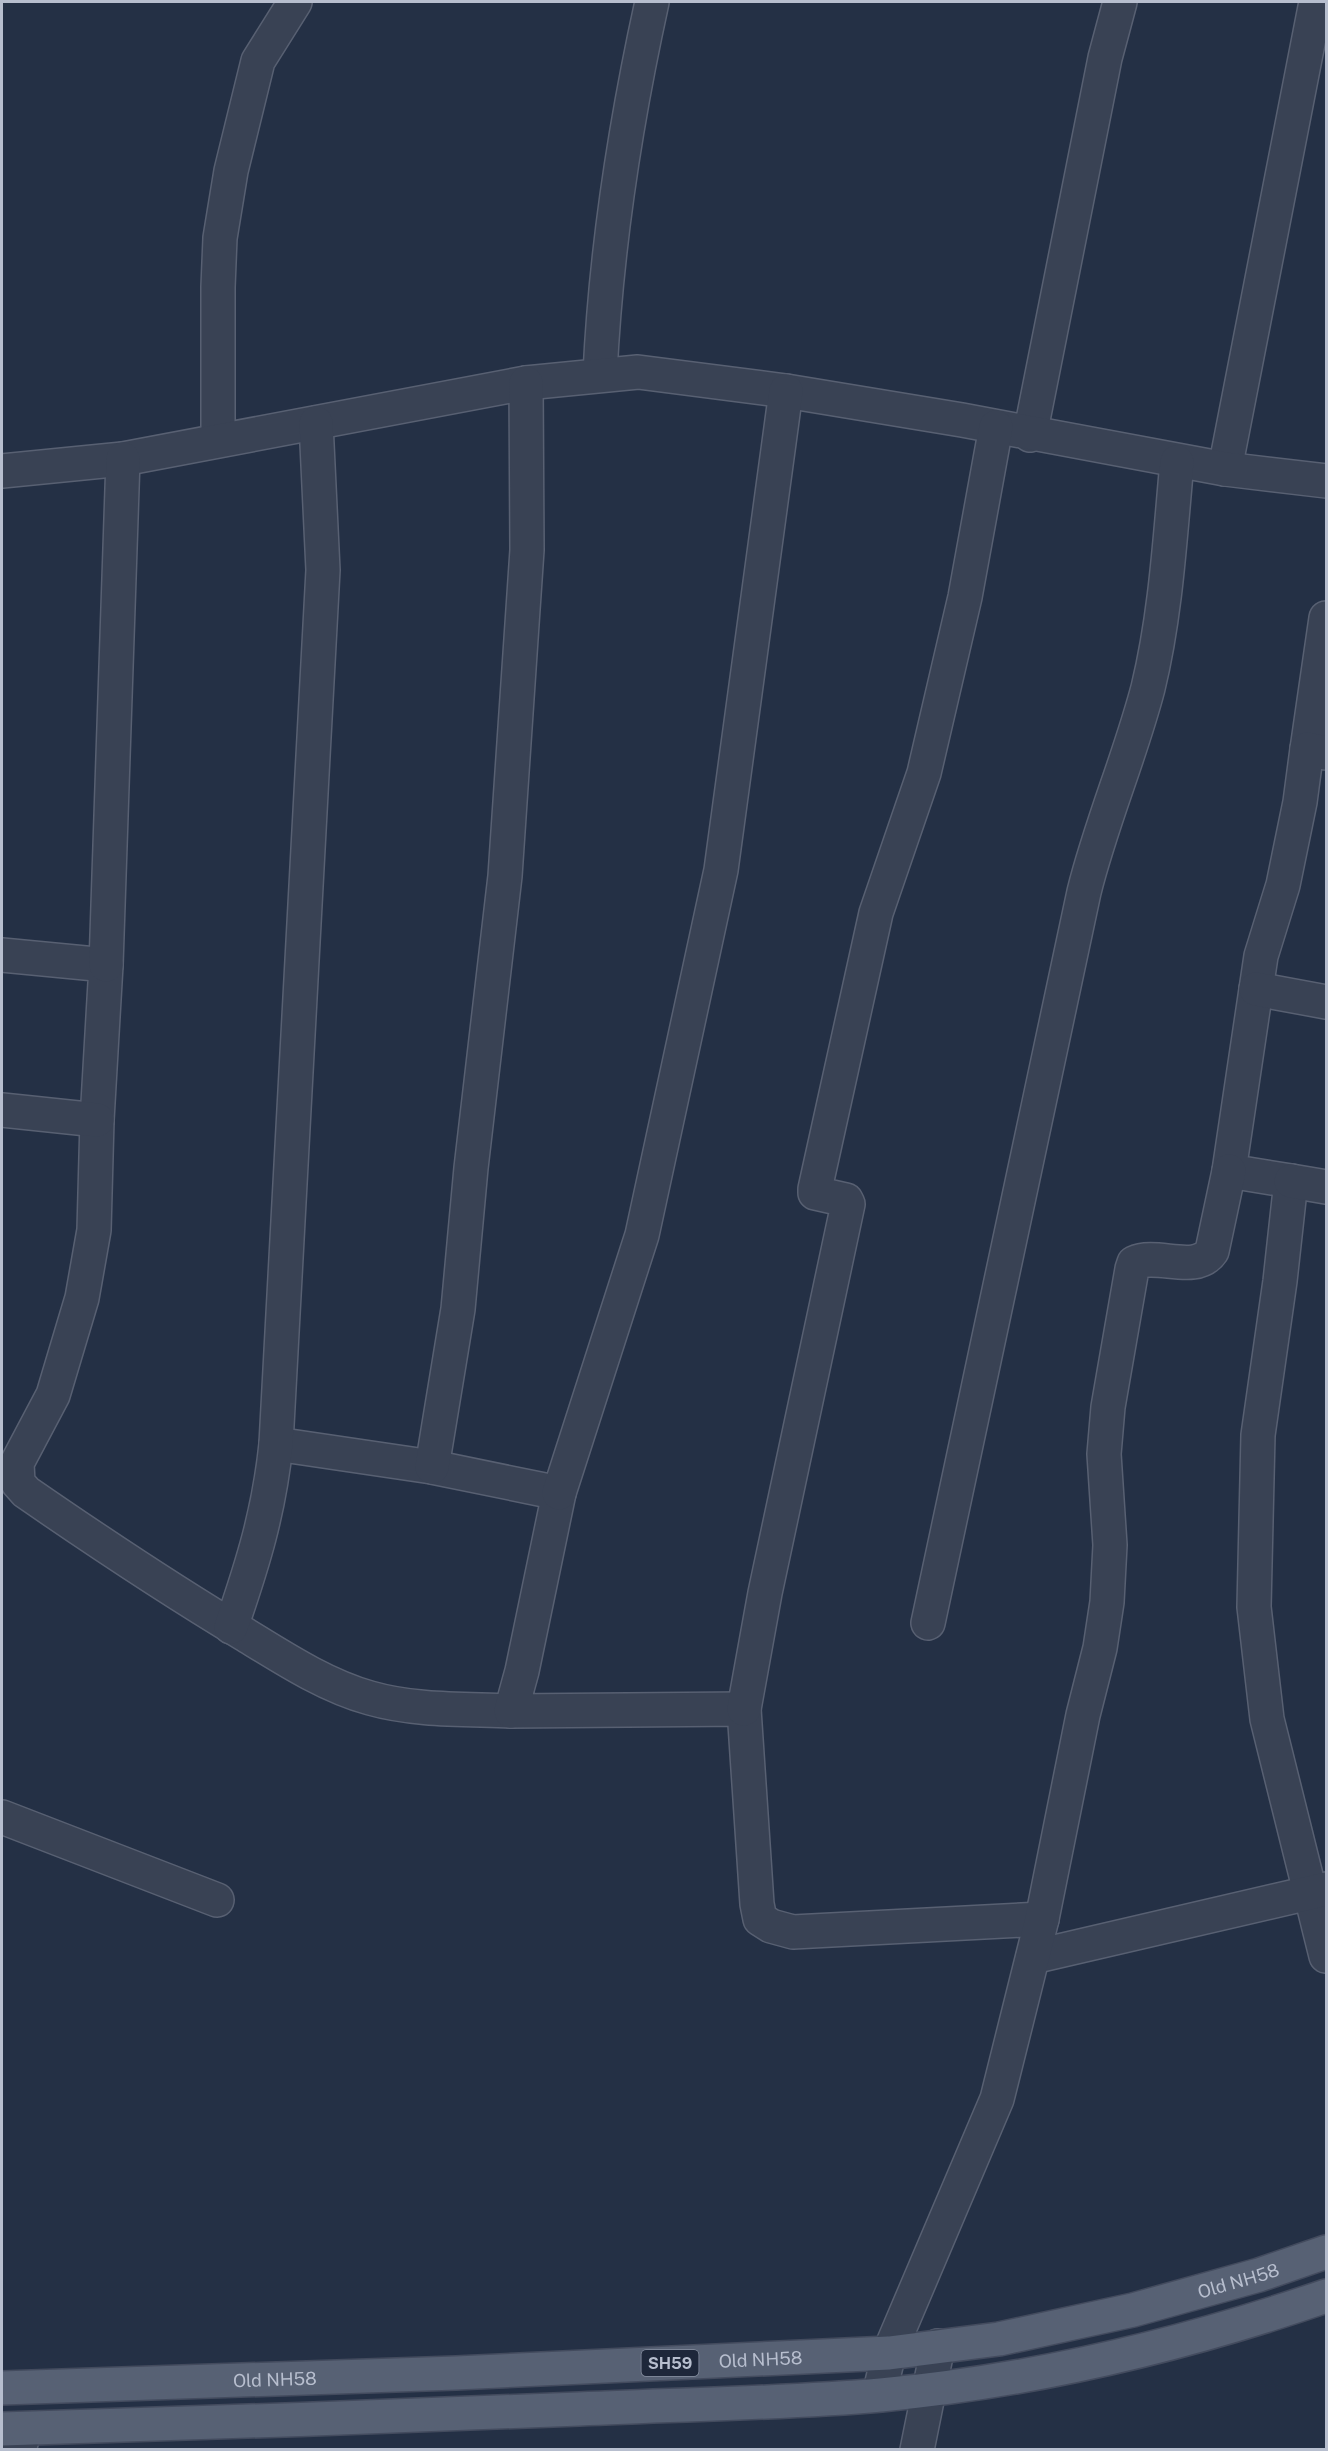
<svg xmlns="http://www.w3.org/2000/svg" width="1328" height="2451" font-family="'Public Sans',sans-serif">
<rect width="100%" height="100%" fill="#243045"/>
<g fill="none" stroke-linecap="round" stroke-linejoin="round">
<g stroke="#586072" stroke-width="36">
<g id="minor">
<path d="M600,374C606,248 625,125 652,2"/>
<path d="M1030,435L1105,58L1120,2"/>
<path d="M218,440V287L220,238L231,171L258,61L295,2"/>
<path d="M1225,469L1316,2"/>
<path d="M2,471L123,459L526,383L638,372L786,391L962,420L1225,469L1326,481"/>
<path d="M1307,749L1326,618"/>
<path d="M1326,753L1307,749L1300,802L1283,885L1261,956L1229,1171L1291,1181L1280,1281L1258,1435L1254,1607L1267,1719L1326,1956"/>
<path d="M2,955L106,965L97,1120L94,1230L82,1298L53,1395L17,1463L18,1483L26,1492C97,1541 169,1589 244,1634C283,1658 326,1686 370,1698C415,1711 465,1709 511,1711"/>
<path d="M106,965L123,459"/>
<path d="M1256,989L1326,1002"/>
<path d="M2,1110L97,1120"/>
<path d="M1291,1181L1326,1187"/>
<path d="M276,1444L432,1467L559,1493L522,1671L511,1711L744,1709L757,1904L760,1919L771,1926L793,1932L1042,1919"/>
<path d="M432,1467L458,1309L471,1168L505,876L527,550L526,383"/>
<path d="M559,1493L642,1235L721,870L786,391"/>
<path d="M928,1623L1084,892C1101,823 1130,757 1148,688C1166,614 1170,537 1177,462"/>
<path d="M231,1627C253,1563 269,1512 276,1444L323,570L316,423"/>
<path d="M744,1709L765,1593L848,1204L846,1200L815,1193V1189L876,913L924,773L965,597L996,427"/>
<path d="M2,1817L217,1900"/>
<path d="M1033,1957L1326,1889"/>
<path d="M879,2395L889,2353L997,2099L1042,1919L1083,1715L1100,1648L1107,1602L1110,1545L1104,1454L1108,1407L1132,1269L1134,1263C1157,1252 1196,1275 1212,1251L1229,1171"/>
<path d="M19,2450L25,2429"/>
<path d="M917,2450L938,2346"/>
</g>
</g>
<g stroke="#434b5e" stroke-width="36">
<g id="major">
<path id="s1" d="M2,2388L456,2373L889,2353L999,2339L1133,2310L1259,2275L1326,2252"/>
<path d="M2,2429C194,2423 387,2417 579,2409C680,2404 781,2404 881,2395C1033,2381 1183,2345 1326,2296"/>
</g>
</g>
<use href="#minor" stroke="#394254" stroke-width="33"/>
<use href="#major" stroke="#576174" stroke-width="33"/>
</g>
<g text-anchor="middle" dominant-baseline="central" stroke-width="6" stroke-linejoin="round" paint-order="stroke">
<rect fill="#1e273a" stroke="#8991a2" stroke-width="1.5" x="641.5" y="2350" width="57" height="26" rx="4.5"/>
<g font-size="16" font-weight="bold" fill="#b7bece">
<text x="670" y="2363">SH59</text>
</g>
<g font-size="18" fill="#b7bece" stroke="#1e273a">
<text stroke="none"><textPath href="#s1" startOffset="1245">Old NH58</textPath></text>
<text stroke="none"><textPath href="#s1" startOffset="759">Old NH58</textPath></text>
<text stroke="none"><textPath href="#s1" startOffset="273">Old NH58</textPath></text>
</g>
</g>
<rect width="1328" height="2451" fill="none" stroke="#b7bece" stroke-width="6"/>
</svg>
